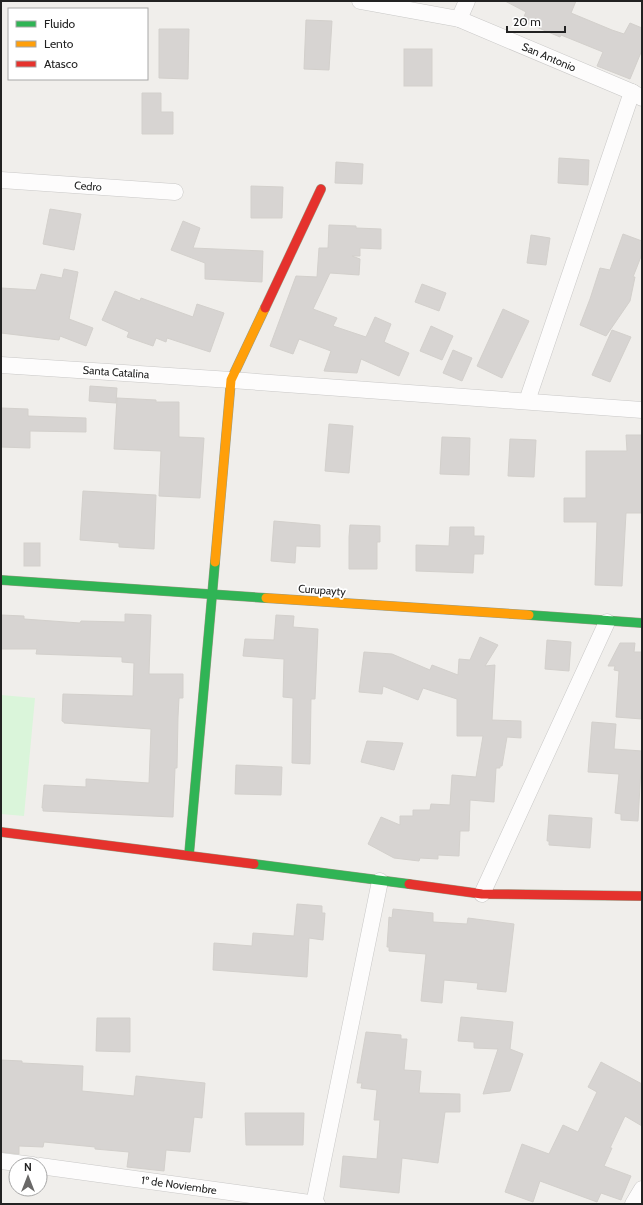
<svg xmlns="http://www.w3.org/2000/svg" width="643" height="1205" font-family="Cabin,sans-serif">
<rect width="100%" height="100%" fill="#f0eeeb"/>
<path fill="#daf5da" d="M1,695L35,698L24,816L1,814Z"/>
<g fill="#d7d4d2" stroke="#d3d0cc">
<path d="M505,1H576L571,13L612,30L624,34L630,23L642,28V50L630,79L597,66L603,52L561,35L560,37L522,21L526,12Z"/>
<path d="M306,20L332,21L329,70L304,69Z"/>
<path d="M159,29H189L188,79L159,78Z"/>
<rect x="404" y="49" width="28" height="37"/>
<path d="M142,93H161V112H173V134H142Z"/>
<path d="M559,158L589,160L588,185L558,183Z"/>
<path d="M336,162L363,164L362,184L335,183Z"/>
<path d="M251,186L283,187L282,218H251Z"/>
<path d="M50,209L81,214L74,250L43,244Z"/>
<path d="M183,221L200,228L193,248L263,251L262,282L205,279V263L171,250Z"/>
<path d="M329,225L356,226V228L381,229V249L360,248V256H352L360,259L359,275L330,273L313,309L337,318L333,326L366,337L375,317L391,324L384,342L409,353L399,376L361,359L357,373L324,371L331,351L299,339L293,354L270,346L296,276L317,277L319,248H328Z"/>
<path d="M623,234L642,241V254L633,277H635L630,301L606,336L580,325L590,299L600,268L610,270Z"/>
<path d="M531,235L550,238L546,265L527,263Z"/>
<path d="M64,269L78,272L69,319L93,328L86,346L60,336L59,340L1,333V288L36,290L41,274L62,278Z"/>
<path d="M422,284L446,293L439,311L415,302Z"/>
<path d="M115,291L140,301L141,298L193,317L197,304L224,313L210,352L167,338L166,342L156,338L153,346L127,337L129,332L102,320Z"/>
<path d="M503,309L529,321L502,378L477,366Z"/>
<path d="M431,326L453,336L442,360L420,351Z"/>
<path d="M612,330L631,337L610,382L592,375Z"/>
<path d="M453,350L472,358L462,381L443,373Z"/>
<path d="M90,386L117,388L116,403L89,401Z"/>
<path d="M117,398L156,400V402H179V437L204,438L200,498L159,496L161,451L114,449Z"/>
<path d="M1,408L28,409V416L86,418V432L30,431V448L1,447Z"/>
<path d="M329,424L353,426L349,473L325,471Z"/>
<path d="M626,435H642V513H626L622,586L595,585L597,522H564V498H586V451H627Z"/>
<path d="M442,437L470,438L469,475L440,474Z"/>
<path d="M510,439L536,440L534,477L508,476Z"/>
<path d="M83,491L156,495L154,549L119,547V543L80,540Z"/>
<path d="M274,521L320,525V547L296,546L295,563L271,561Z"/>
<path d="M350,525L380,526V542H377V569H349V537Z"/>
<path d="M450,527H474V536H484L483,554H474L473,573L416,571V545L449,546Z"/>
<rect x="24" y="543" width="16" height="23"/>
<path d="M125,614L151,615L149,674H183V698H179L178,717L177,768H175L173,817L43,811V808H42L44,785L86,787V779L149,783L151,729L64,723V722L62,721L63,694L133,696L134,663L122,662V657L36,654L37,649H1V615L24,616V619L80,623L81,621L125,622Z"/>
<path d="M276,615L294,616L293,627L318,629L315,699H311L310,764L292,763L293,698L283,697L284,659L243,656L245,639L274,640Z"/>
<path d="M480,637L498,645L485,666L495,665L492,720L521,721V738L507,737L502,766H500V768H496L494,802L470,800L469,831H460L459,856L438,855V859L420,858L419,861L394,858L368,844L381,817L400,825V816H413V810H430L431,804L450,805L452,775L476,777L483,736H457V699L423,688L418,700L383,686L382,694L359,692L364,652L392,654L430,670L432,665L458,675L459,659L470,660Z"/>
<path d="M547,640L571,642L569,671L545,669Z"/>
<path d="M620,643H635L634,652H642V719L616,717L619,671L614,670L615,666H608Z"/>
<path d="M592,722L616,724L614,749L642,751L638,821L621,820V814L615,813L619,774L588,772Z"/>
<path d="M367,741L403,743L394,770L361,762Z"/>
<path d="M236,765L282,767L281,795L235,794Z"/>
<path d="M549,815L592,818L590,848L549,845V841H547Z"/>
<path d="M297,904L322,906V913H325L323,940L309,938L307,977L213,970L214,943L252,946L253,933L294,936Z"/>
<path d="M393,909L433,913V922L467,924L468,918L514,924L506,992L477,989L478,983L444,980L442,1003L421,1001L426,954L389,951V947H387L389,917L392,918Z"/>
<path d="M461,1017L513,1022L510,1049L523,1054L510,1091L483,1094L498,1049L474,1048V1042L458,1041Z"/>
<path d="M97,1018H130V1052L96,1051Z"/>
<path d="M366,1032L401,1035V1039H407L404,1070L421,1071L419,1093L460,1094V1112H445L438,1163L402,1158L399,1193L340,1187L343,1156L377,1159L380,1120H374L377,1090L361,1088L362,1083H357Z"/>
<path d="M1,1060L22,1061V1063L83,1066L82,1091L134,1096L136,1076L205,1083L202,1118L194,1117L190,1152L166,1150L164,1171L127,1167L129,1152L95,1149V1147L44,1142L43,1147L19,1146V1154L1,1152Z"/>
<path d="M601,1062L642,1084V1126L625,1116L610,1148H612L604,1166L631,1176L621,1200L601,1193L597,1202L540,1181L533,1202L505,1192L522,1144L549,1154L563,1125L578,1132L597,1092L588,1087Z"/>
<path d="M245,1113H304L303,1145H246Z"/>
</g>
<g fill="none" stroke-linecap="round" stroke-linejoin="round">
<g stroke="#c9c8c7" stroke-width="17">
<g id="street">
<path d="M360,1L459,19L632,92L642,98"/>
<path d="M459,19L467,1"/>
<path d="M1,180L175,192"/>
<path d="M1,365L231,380L642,410"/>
<path d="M527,401L632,92"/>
<path d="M482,894L607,622"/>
<path d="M1,1161L33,1165"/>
<path d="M40,1166L317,1204"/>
<path d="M314,1204L380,881"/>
<path d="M633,1204L642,1189"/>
</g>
</g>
<g stroke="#999a82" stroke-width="10">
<g id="fast">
<path d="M1,580L266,598"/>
<path d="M529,615L642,623"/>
<path d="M189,855L215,562"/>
<path d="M254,864L409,884"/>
</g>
</g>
<g stroke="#999a82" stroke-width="10">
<g id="slow">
<path d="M215,562L231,380L265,308"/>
<path d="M266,598L529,615"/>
</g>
</g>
<g stroke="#999a82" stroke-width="10">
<g id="jam">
<path d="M265,308L321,189"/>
<path d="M1,832L254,864"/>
<path d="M409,884L482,894L642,896"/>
</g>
</g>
<use href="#street" stroke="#fdfcfc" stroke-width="16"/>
<use href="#fast" stroke="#30b455" stroke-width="9"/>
<use href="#slow" stroke="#ff9f0a" stroke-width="9"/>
<use href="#jam" stroke="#e5322d" stroke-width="9"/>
</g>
<g text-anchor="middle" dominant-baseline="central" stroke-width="3.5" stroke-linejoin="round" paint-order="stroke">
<g font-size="11" fill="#222" stroke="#fff">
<text transform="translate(549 57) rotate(23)">San Antonio</text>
<text transform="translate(88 186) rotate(4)">Cedro</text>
<text transform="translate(116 372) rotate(4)">Santa Catalina</text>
<text transform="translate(322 590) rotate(4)">Curupayty</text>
<text transform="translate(179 1185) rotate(8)">1º de Noviembre</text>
</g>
</g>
<rect width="643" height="1205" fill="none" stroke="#222222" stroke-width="4"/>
<rect x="8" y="8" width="140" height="72" fill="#ffffff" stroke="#a7a7a7"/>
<rect x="16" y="21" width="20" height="6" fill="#30b455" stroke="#a7a7a7"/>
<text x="44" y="28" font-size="12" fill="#222222">Fluido</text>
<rect x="16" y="41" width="20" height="6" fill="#ff9f0a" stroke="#a7a7a7"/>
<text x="44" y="48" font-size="12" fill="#222222">Lento</text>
<rect x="16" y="61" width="20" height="6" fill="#e5322d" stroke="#a7a7a7"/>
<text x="44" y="68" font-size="12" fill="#222222">Atasco</text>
<g transform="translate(28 1177)"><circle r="19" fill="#ffffff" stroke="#a7a7a7"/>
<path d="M0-3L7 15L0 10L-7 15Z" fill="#6a6968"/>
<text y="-6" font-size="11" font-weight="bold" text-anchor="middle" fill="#222222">N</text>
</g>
<path d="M507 26v6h58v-6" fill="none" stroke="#222222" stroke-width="2"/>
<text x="513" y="26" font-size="12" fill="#222222" stroke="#ffffff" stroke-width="3" paint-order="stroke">20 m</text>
</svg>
